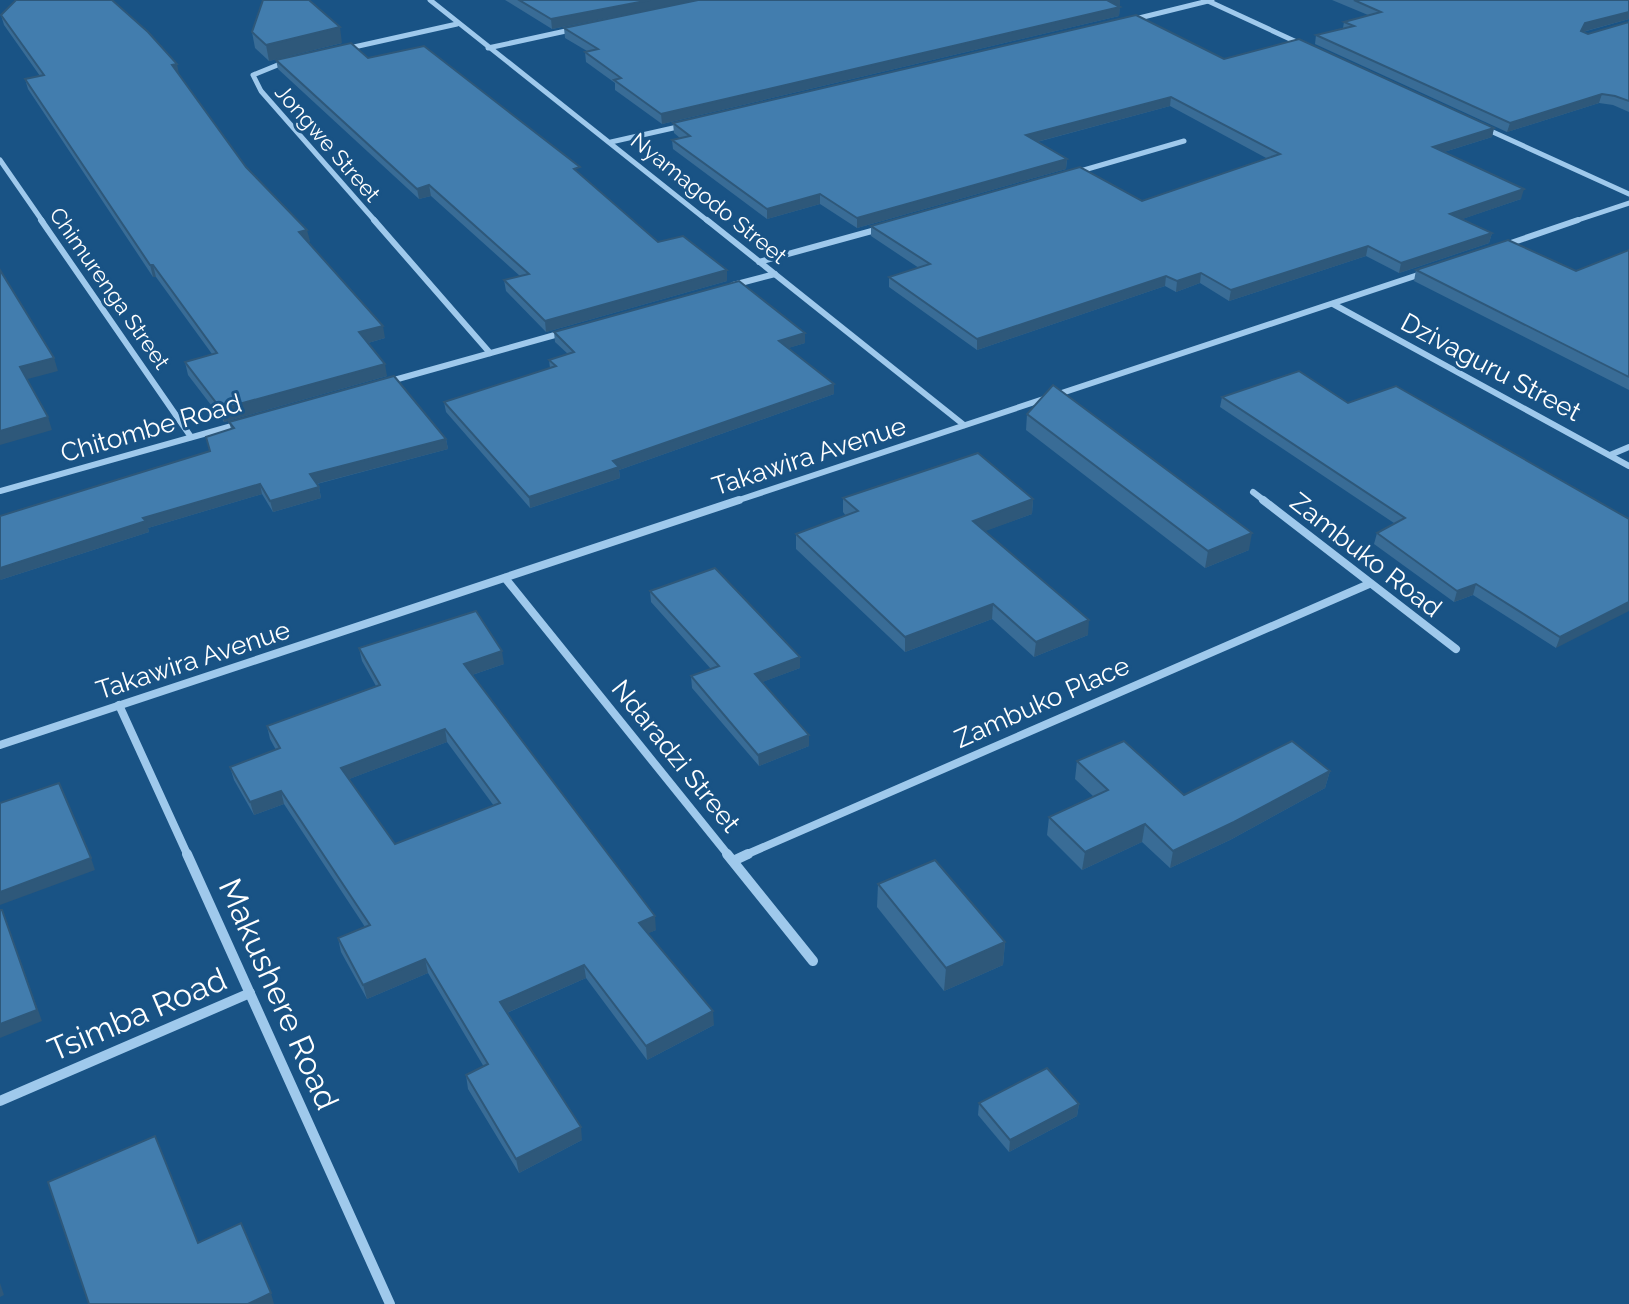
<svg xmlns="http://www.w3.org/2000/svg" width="1629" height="1304" font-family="Raleway,sans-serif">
<rect width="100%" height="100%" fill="#195385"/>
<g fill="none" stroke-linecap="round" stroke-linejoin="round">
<g stroke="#9fc9ec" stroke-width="5">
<path d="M430,0L709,222"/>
<path d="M1208,1L1301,44"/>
<path d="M1131,20L1212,0"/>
<path d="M488,48L575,29"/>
<path d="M345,49L457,24"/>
<path d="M285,62L253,75L261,91L376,222"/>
<path d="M1484,128L1629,194"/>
<path d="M611,142L682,126"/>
<path d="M0,160L43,222"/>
<path d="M1077,172L1184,141"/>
<path d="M1572,222L1629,203"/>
</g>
<g stroke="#9fc9ec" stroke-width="6">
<path d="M41,220L191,437"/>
<path d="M374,220L490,353"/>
<path d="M707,220L964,425"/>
<path d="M1505,245L1578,220"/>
<path d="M759,262L879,229"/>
<path d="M733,285L775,274"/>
<path d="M1333,304L1629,466"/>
<path d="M387,382L562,333"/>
<path d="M1610,455L1629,447"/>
<path d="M0,491L239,424"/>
<path d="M1253,492L1266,502"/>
<path d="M733,502L1424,273"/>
</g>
<g stroke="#9fc9ec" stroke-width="8">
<path d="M1263,500L1456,649"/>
<path d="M505,578L729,856"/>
<path d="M119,705L188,856"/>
<path d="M0,745L739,500"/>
<path d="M743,856L1369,584"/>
</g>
<g stroke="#9fc9ec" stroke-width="10">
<path d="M187,854L390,1304"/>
<path d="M727,854L813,961"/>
<path d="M733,861L748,854"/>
<path d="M0,1101L250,993"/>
</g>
</g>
<g fill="#396c96" fill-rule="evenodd">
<path d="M505,0H1120L1119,16L662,124L615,90V83L586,62L585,52L587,51L565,38L564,28L674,5L552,29Z"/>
<path d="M1332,0H1629V19L1583,32L1588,34L1629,22V112L1613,105L1599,103L1507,132L1315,44L1316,35L1343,28L1344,22L1368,15Z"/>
<path d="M1,15L179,74L246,167L310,241L308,242L385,338L368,343L387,376L224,422L188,375L185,362L212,354L156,277H153L28,89L25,79L40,76L4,25Z"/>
<path d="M252,32L342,43L269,61L255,48Z"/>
<path d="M368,58L581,175L658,242L727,281L546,332L506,291L504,280L520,276L431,196L419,199L278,69L276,60Z"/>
<path d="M1224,59L1494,128L1492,137L1444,152L1521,199L1462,219L1492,233L1489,243L1399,273L1366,256L1229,301L1200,283L1176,292L1165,286L977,350L889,287V277L919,268L871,236V226L1142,201L1268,159L1170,106L1037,142L1067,159L1066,169L857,228L820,204L767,219L673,149L672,140L680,138L674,133L673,123Z"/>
<path d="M1629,250V390L1414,281L1416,270L1576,271Z"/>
<path d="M554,332L805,333V343L788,348L834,394L619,470L620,478L530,508L446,412L444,402L550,368L549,360L568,354L555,342Z"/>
<path d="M1222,397L1348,403L1629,519L1556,648L1473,595L1454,602L1374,544L1377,533L1394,523L1220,407Z"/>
<path d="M1027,414L1249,550L1205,568L1026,430Z"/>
<path d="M229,422L446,439L448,449L317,484L319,487L321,498L273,512L262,494L148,528L149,532L0,580L210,451L231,429Z"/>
<path d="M843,498L1033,499L1032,514L984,531L1088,635L1034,657L992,619L905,652L796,549V534L846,516L843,512Z"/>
<path d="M650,591L800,668L762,682L809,735V746L759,766L692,688L691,676L711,669L651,602Z"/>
<path d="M359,648L504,664L472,675L656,930L648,933L714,1025L647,1060L586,978L507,1013L582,1140L519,1173L468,1089L466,1075L484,1067L428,973L367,999L341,952L338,938L365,927L284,804L254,815L234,780L230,767L276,750L270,739L267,726L376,686L362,661ZM447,742L494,806L395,844L349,779Z"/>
<path d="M1077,761L1184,795L1330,771L1325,788L1230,840L1170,868L1142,842L1082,870L1047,835L1049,817L1094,797L1075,779Z"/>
<path d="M878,884L1005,942L1003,965L944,991L877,907Z"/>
<path d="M979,1103L1079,1104L1077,1116L1009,1152L978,1115Z"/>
</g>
<g fill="#2e587a">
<path d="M650,0H699L552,29L551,19Z"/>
<path d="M1107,0H1120V7Z"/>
<path d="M1120,7L1119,16L662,124L661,114Z"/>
<path d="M1629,12V19L1582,32L1581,31L1585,23Z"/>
<path d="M340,27L342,43L269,61L266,45Z"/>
<path d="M177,64L179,74L172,65Z"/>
<path d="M1602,94L1599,103L1507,132L1510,123Z"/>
<path d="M1171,97L1170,106L1025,145L1026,135Z"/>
<path d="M1494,128L1492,137L1431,156L1433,147Z"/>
<path d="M1067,159L1066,169L857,228V218Z"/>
<path d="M429,185L431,196L419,199L417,189Z"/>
<path d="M1524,189L1521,199L1448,224L1450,214Z"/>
<path d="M820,194V204L767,219V209Z"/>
<path d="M307,230L310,241L301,244L299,232Z"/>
<path d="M1492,233L1489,243L1399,273L1401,263Z"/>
<path d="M1368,246L1366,256L1229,301L1231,290Z"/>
<path d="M150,265H153L156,277H153Z"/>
<path d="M727,270V281L546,332L545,321Z"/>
<path d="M1201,273L1200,283L1176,292L1177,281Z"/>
<path d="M1166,276L1165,286L977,350V339Z"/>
<path d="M383,326L385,338L361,345L359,332Z"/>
<path d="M805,333V343L779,351V341Z"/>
<path d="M54,358L58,371L24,380L20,367Z"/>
<path d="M385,364L387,376L224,422L221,409Z"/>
<path d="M834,384V394L619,470L620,478L530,508L529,497L613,461Z"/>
<path d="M48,417L52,430L0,445V431Z"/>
<path d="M446,439L448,449L312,485L310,474Z"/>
<path d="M260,484L262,494L148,528L149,532L0,580V568L143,518Z"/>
<path d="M319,487L321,498L273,512L270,501Z"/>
<path d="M1033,499L1032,514L972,536L973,521Z"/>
<path d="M1252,533L1249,550L1205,568L1208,551Z"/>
<path d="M1476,584L1473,595L1454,602L1457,591Z"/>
<path d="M1629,602V611L1556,648L1560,637Z"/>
<path d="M993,604L992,619L905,652V637Z"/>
<path d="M1089,620L1088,635L1034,657L1036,642Z"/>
<path d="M502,651L504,664L466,677L464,664Z"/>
<path d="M800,657V668L755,685V674Z"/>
<path d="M445,729L447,742L344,781L341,768Z"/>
<path d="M809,735V746L759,766L758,755Z"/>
<path d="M1330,771L1325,788L1230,840L1170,868L1173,851Z"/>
<path d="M281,791L284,804L254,815L250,802Z"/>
<path d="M1145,824L1142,842L1082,870L1085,852Z"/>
<path d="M91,858L95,870L0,905V892Z"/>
<path d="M2,910L42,1021L0,1038V1024Z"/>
<path d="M655,916L656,930L640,937L639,923Z"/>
<path d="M1005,942L1003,965L944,991L946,968Z"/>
<path d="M425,959L428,973L367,999L363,985Z"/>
<path d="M584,965L586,978L502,1015L500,1002Z"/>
<path d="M713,1011L714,1025L647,1060L646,1046Z"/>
<path d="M1079,1104L1077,1116L1009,1152L1010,1140Z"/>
<path d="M581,1127L582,1140L519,1173L516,1159Z"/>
<path d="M0,1283L4,1295L0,1297Z"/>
<path d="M271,1293L274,1304H248Z"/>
</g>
<g fill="#427dae" stroke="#2e587a" stroke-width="2" fill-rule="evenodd">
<path d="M16,0H112L148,32L177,64L172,65L246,167L307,230L299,232L383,326L359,332L385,364L221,409L185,362L217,353L153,265H150L25,79L44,75L1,15Z"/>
<path d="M263,0H309L340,27L266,45L252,32Z"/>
<path d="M519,0H650L551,19Z"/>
<path d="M698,0H1108H1107L1120,7L661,114L614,80L621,78L585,52L598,49L564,28Z"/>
<path d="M1354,0H1629V12L1585,23L1581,31L1588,34L1629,22V101L1615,96L1602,94L1510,123L1316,35L1354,26L1344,22L1381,12Z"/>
<path d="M1136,15L1224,59L1299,39L1494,128L1433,147L1524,189L1450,214L1492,233L1401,263L1368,246L1231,290L1201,273L1177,281L1166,276L977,339L889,277L930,264L871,226L1080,167L1142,201L1280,154L1171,97L1026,135L1067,159L857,218L820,194L767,209L672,140L690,136L673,123Z"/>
<path d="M351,43L368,58L424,46L580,167L574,169L658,242L683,236L727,270L545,321L504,280L529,274L429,185L417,189L276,60Z"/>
<path d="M1508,240L1576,271L1629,250V377L1416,270Z"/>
<path d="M0,270L54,358L20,367L48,417L0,431Z"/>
<path d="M739,281L805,333L779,341L834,384L613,461L619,467L529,497L444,402L556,366L549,360L574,352L554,332Z"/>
<path d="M1299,371L1348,403L1396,386L1629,519V602L1560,637L1476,584L1457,591L1377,533L1405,518L1222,397Z"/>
<path d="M394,376L446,439L310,474L319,487L270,501L260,484L143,518L146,521L0,568V516L210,451L206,437L234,428L229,422Z"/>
<path d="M1053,385L1252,533L1208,551L1027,414Z"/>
<path d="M978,453L1033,499L973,521L1089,620L1036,642L993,604L905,637L796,534L858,511L843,498Z"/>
<path d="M715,568L800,657L755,674L809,735L758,755L691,676L719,666L650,591Z"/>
<path d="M476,611L502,651L464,664L655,916L639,923L713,1011L646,1046L584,965L500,1002L581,1127L516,1159L466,1075L488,1064L425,959L363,985L338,938L370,925L281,791L250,802L230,767L280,748L267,726L380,685L359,648ZM445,729L500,803L395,844L341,768Z"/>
<path d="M1124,741L1184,795L1292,741L1330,771L1234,822L1173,851L1145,824L1085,852L1049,817L1108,790L1077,761Z"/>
<path d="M59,783L91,858L0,892V803Z"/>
<path d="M935,860L1005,942L946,968L878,884Z"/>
<path d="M0,910H2L37,1010L0,1024Z"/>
<path d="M1047,1068L1079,1104L1010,1140L979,1103Z"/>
<path d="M155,1136L198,1243L241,1223L271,1293L248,1304H89L48,1182Z"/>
</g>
<g text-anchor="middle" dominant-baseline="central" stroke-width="6" stroke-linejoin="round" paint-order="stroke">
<g font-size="22" fill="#fff" stroke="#195385">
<text transform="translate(328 143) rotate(49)">Jongwe Street</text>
<text transform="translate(709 198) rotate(39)">Nyamagodo Street</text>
<text transform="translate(110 288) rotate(55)">Chimurenga Street</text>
</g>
<g font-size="26" fill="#fff" stroke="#195385">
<text transform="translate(1491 367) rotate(28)">Dzivaguru Street</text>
<text transform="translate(151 428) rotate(-16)">Chitombe Road</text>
<text transform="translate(809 456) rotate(-18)">Takawira Avenue</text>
<text transform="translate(1366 555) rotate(38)">Zambuko Road</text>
<text transform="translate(193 660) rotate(-18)">Takawira Avenue</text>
<text transform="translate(1042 702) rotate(-24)">Zambuko Place</text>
<text transform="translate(676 756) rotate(51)">Ndaradzi Street</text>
</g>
<g font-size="32" fill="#fff" stroke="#195385">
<text transform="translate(279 994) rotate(66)">Makushere Road</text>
<text transform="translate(137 1014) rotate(-23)">Tsimba Road</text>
</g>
</g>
</svg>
